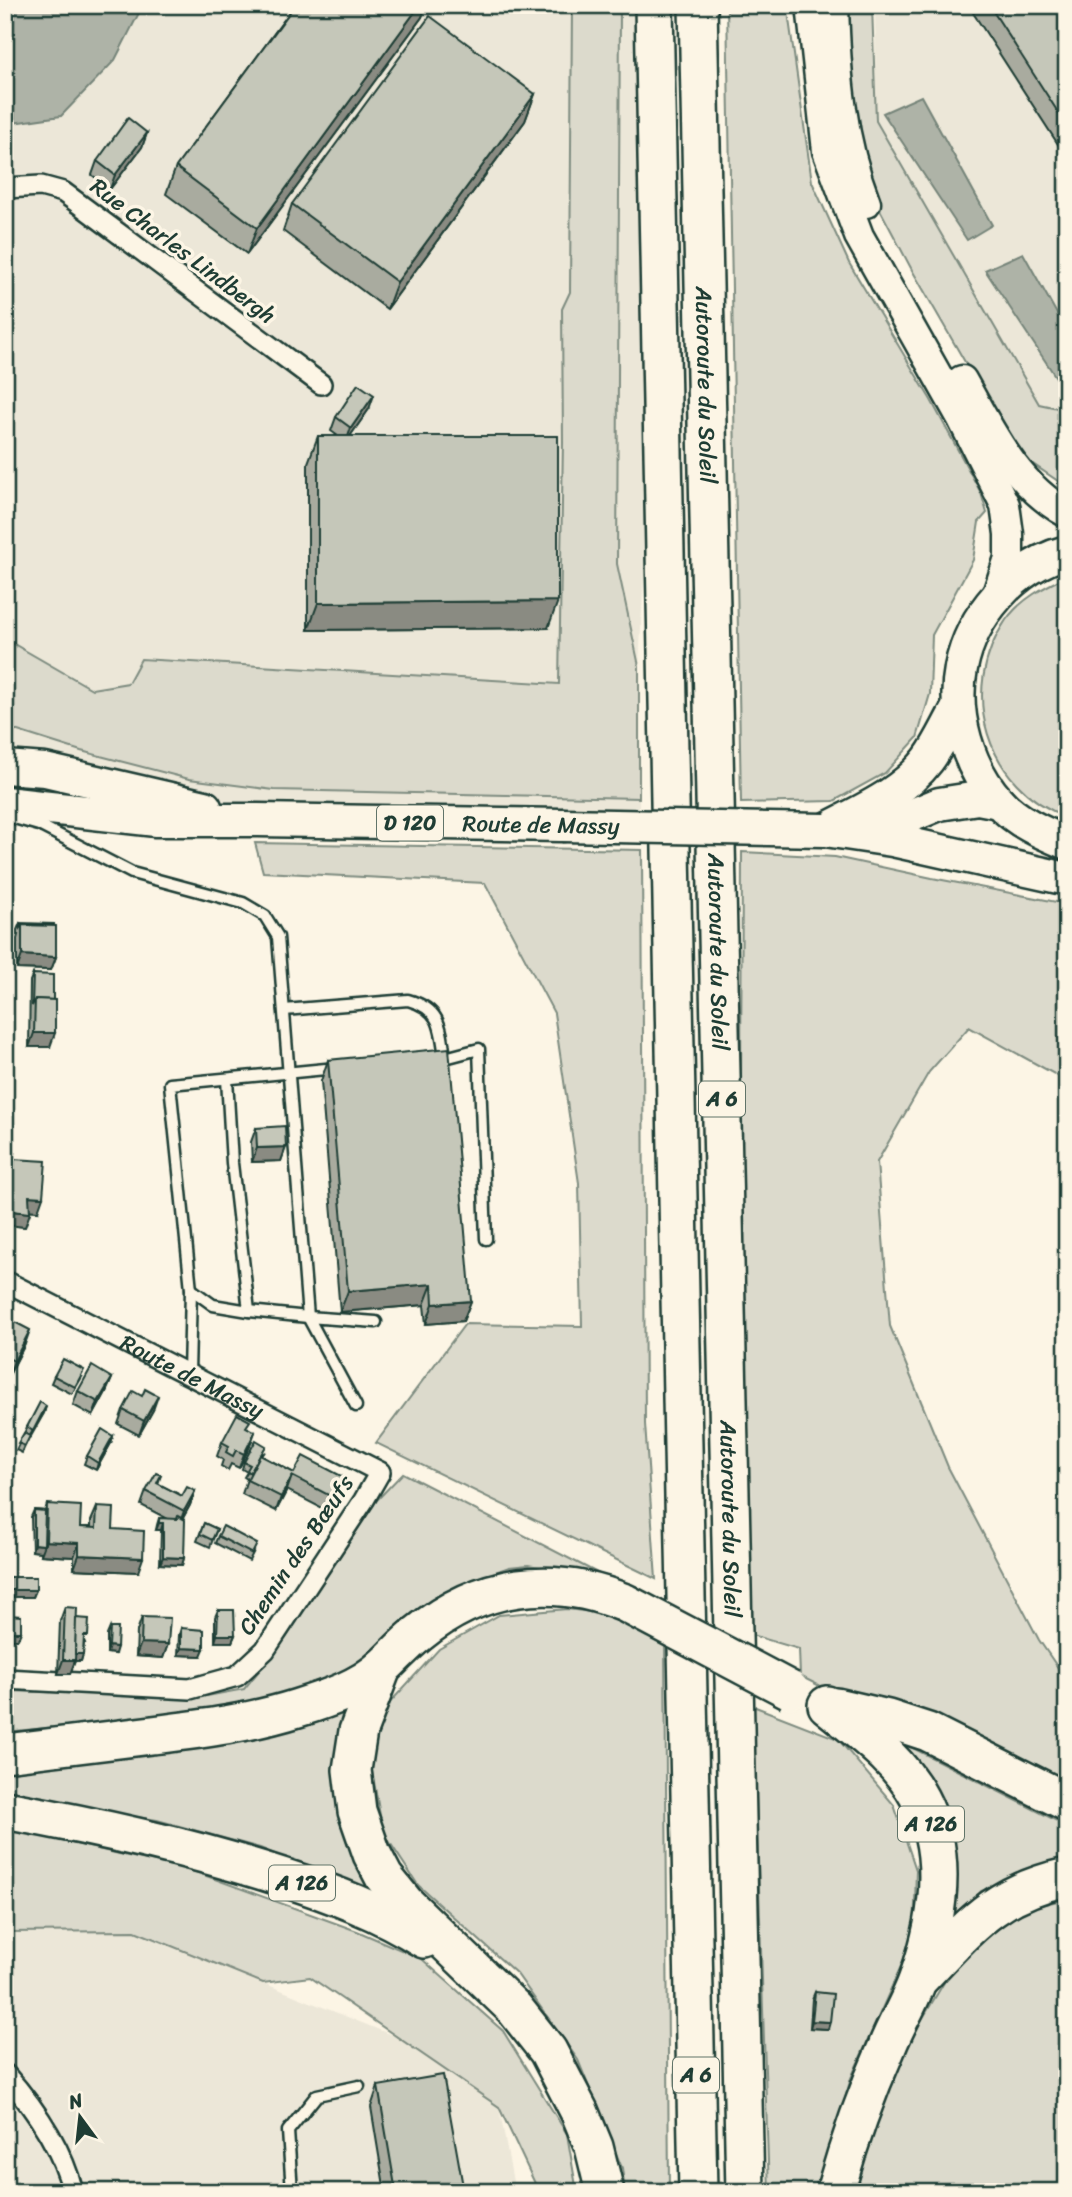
<svg xmlns="http://www.w3.org/2000/svg" width="1072" height="2197" font-family="Sriracha,sans-serif">
<rect width="100%" height="100%" fill="#fcf5e5"/>
<filter id="ink" filterUnits="userSpaceOnUse"><feTurbulence type="fractalNoise" baseFrequency=".0143" numOctaves="2"/><feDisplacementMap in="SourceGraphic" scale="14" xChannelSelector="R" yChannelSelector="G"/><feConvolveMatrix kernelMatrix="1 2 1 2 8 2 1 2 1" color-interpolation-filters="sRGB"/></filter>
<g filter="url(#ink)">
<g fill="#ece7d8">
<path d="M5,5H637L646,535L639,666V833L258,820L5,767Z"/>
<path d="M875,5H1067V410L1039,405L876,121Z"/>
<path d="M135,1931L493,2076L515,2192H5V1932Z"/>
</g>
<g fill="#dcdacc" stroke="#7e8c80" stroke-width="2">
<path d="M572,5H620L617,564L639,666V798L274,790L189,779L81,751L5,727V639L92,689L128,683L141,659L559,684L563,442L562,309L570,292Z"/>
<path d="M727,5H787L812,182L849,263L931,400L981,493L987,513L979,522L973,560L932,635L930,694L917,738L885,773L834,801L741,803Z"/>
<path d="M846,5H872L876,121L1039,404L1067,410V487L1018,454L912,270L876,202L856,135Z"/>
<path d="M1067,576V817C986,787 957,691 1006,620C1021,599 1044,587 1067,576Z"/>
<path d="M255,843L642,850L645,1424L656,1579L376,1443L465,1324L582,1326L579,1183L554,1013L485,883L263,872Z"/>
<path d="M742,852L835,857L932,878L1067,904V1081L969,1027L929,1072L877,1162L890,1326L948,1467L1039,1640L1067,1681V1793L836,1694L800,1676L799,1649L748,1634L741,1087Z"/>
<path d="M403,1473L607,1578L528,1565L509,1567L493,1573L430,1603L356,1663L315,1687L245,1709L5,1732V1691L207,1696L244,1689L286,1638L377,1500Z"/>
<path d="M567,1609L616,1615L665,1641L669,2192H625L622,2168L578,2060L517,1974L418,1885L383,1832L370,1760L385,1708L439,1649L499,1615Z"/>
<path d="M753,1706L838,1739L894,1805L916,1870L914,1937L851,2078L818,2192H769Z"/>
<path d="M342,1712L336,1783L346,1838L377,1896L260,1848L157,1820L5,1798V1762Z"/>
<path d="M893,1738L1067,1826V1865L1033,1873L981,1891L950,1929C957,1882 958,1832 934,1789C924,1771 906,1755 893,1738Z"/>
<path d="M5,1828L190,1870L357,1931L422,1959L503,2031L567,2134L577,2192H539L499,2107L310,1977L263,1983L135,1931L5,1932Z"/>
<path d="M1067,1899V2192H854L883,2085L958,1959L1026,1908Z"/>
</g>
<g fill="#aeb3a7" stroke="#758479" stroke-width="2">
<path d="M5,5H143L115,60L61,116L5,124Z"/>
<path d="M921,96L992,225L967,240L883,113Z"/>
<path d="M1023,253L1067,332V394L985,270Z"/>
</g>
<g fill="none" stroke-linecap="round" stroke-linejoin="round">
<g stroke="#1f3d34" stroke-width="15">
<g id="lane">
<path d="M14,818L39,825L132,873L243,903L265,916L278,937L308,1317L249,1311L213,1305L191,1289"/>
<path d="M284,1010L408,1000C441,1009 441,1028 445,1058H441"/>
<path d="M445,1058L479,1049L486,1239"/>
<path d="M227,1079L232,1163L249,1311"/>
<path d="M189,1374L191,1289L170,1084L336,1068"/>
<path d="M356,1406L308,1317L376,1322"/>
<path d="M292,2192L288,2131L317,2095L359,2086"/>
</g>
</g>
<g stroke="#1f3d34" stroke-width="24">
<g id="street">
<path d="M5,188L41,186L63,192L321,384"/>
<path id="s1" d="M5,1281L380,1472L364,1500L265,1650L237,1676L190,1689L5,1679"/>
<path d="M5,2074C35,2108 62,2147 73,2192"/>
</g>
</g>
<g stroke="#1f3d34" stroke-width="33">
<g id="secondary">
<path d="M811,5L827,151L859,236L962,419L1005,505L1009,534V558L996,597"/>
<path d="M834,5C836,73 841,139 866,203"/>
<path d="M962,380C990,429 1015,485 1067,513"/>
</g>
</g>
<g stroke="#1f3d34" stroke-width="37">
<g id="primary">
<path d="M1067,552C1014,566 971,616 961,668C952,714 968,768 999,802C1017,822 1043,833 1067,843"/>
<path d="M5,767L45,770L205,807"/>
<path d="M5,803L156,820H258L562,825"/>
<path d="M861,827L889,825L939,804L978,798L999,802"/>
<path d="M825,830L892,840L1067,879"/>
<path d="M825,830C861,811 902,794 928,760C940,744 948,725 958,708"/>
</g>
</g>
<g stroke="#1f3d34" stroke-width="42">
<g id="highway">
<path d="M654,5L698,2192"/>
<path id="s2" d="M698,5L745,2192"/>
<path d="M382,1668L358,1731L352,1770L357,1811L372,1854L384,1877L405,1903L514,2008L548,2051L580,2113L594,2147L605,2192"/>
<path d="M827,1705C861,1733 899,1759 920,1799C950,1855 938,1922 918,1979C910,2002 896,2024 887,2047C866,2094 849,2142 835,2192"/>
<path d="M836,1707L888,1719L928,1732L1067,1802"/>
<path d="M5,1753C54,1747 103,1741 152,1735C201,1729 251,1723 298,1708C327,1699 361,1688 383,1667C395,1656 405,1644 418,1634C480,1583 552,1573 625,1603"/>
<path d="M5,1810C99,1827 191,1847 282,1877C331,1893 380,1911 424,1939"/>
<path d="M921,1977C970,1926 994,1893 1067,1877"/>
</g>
</g>
<use href="#lane" stroke="#fcf5e5" stroke-width="10"/>
<use href="#street" stroke="#fcf5e5" stroke-width="19"/>
<use href="#secondary" stroke="#fcf5e5" stroke-width="28"/>
<use href="#primary" stroke="#fcf5e5" stroke-width="32"/>
<use href="#highway" stroke="#fcf5e5" stroke-width="37"/>
<g stroke="#1f3d34" stroke-width="37" stroke-linecap="butt">
<path id="primary-bridge" d="M562,825L825,830"/>
</g>
<g stroke="#1f3d34" stroke-width="42" stroke-linecap="butt">
<path id="highway-bridge" d="M625,1603L790,1690"/>
</g>
<use href="#primary-bridge" stroke="#fcf5e5" stroke-width="32"/>
<use href="#highway-bridge" stroke="#fcf5e5" stroke-width="37"/>
</g>
<g fill="#a9ab9f" stroke="#1f3d34" stroke-width="2">
<path d="M295,5H426L422,17L247,254L166,194L176,167Z"/>
<path d="M968,5H1067V158Z"/>
<path d="M535,94L525,121L387,309L283,231L292,204Z"/>
<path d="M147,133L142,147L110,189L92,175L97,161Z"/>
<path d="M369,409L350,436L548,628L308,630V463L318,436H338L331,431L336,417Z"/>
<path d="M20,923L56,957L51,970L17,969V939L18,935H17V930Z"/>
<path d="M33,974L50,1047H29L30,981Z"/>
<path d="M328,1060L471,1301L463,1321L426,1324L424,1305L340,1312L321,1081Z"/>
<path d="M256,1128L286,1147L281,1161L252,1162L251,1142Z"/>
<path d="M5,1141L11,1165L13,1159L38,1211L30,1210L25,1227L7,1225L8,1180L5,1186Z"/>
<path d="M5,1317L25,1344L9,1375L5,1373Z"/>
<path d="M54,1376L82,1377L72,1394L51,1383Z"/>
<path d="M112,1378L106,1392L93,1416L73,1405L78,1391Z"/>
<path d="M46,1406L44,1413L29,1437L22,1453L16,1450L27,1427Z"/>
<path d="M123,1410H153L139,1435L118,1424Z"/>
<path d="M248,1428L250,1446L239,1468L231,1464L228,1470L221,1466L223,1460L217,1456L222,1442Z"/>
<path d="M113,1436L111,1443L96,1470L84,1464L87,1456Z"/>
<path d="M264,1453L262,1456L294,1473L342,1493L331,1513L287,1490L276,1511L242,1494L247,1479L244,1477L247,1472L242,1469L244,1462Z"/>
<path d="M161,1475L158,1484L182,1496L195,1491L190,1505L183,1518L184,1558L182,1565L160,1564L161,1530H156L157,1525L159,1518L168,1519L141,1505L146,1491Z"/>
<path d="M47,1504L80,1527H91V1521L97,1507L113,1529L138,1572L74,1569V1557L41,1555V1552L32,1551L31,1517L34,1510L45,1511Z"/>
<path d="M204,1523L217,1529L210,1547L197,1541Z"/>
<path d="M218,1536L254,1551L249,1561L215,1543Z"/>
<path d="M10,1577L36,1590L33,1597H7V1584Z"/>
<path d="M65,1607L76,1618L85,1643H84L83,1654L81,1661H75L70,1674H58L60,1621Z"/>
<path d="M218,1610L235,1635L232,1642H215V1617Z"/>
<path d="M142,1617L168,1644L163,1658L136,1656L137,1631Z"/>
<path d="M110,1628L115,1654L107,1653V1635Z"/>
<path d="M181,1628L201,1656L178,1655L179,1635Z"/>
<path d="M815,1992L828,2029L810,2028L812,1999Z"/>
<path d="M378,2086L464,2192H385L371,2107Z"/>
</g>
<g fill="#8a8b82" stroke="#1f3d34" stroke-width="2">
<path d="M420,5H426L422,17L247,254L257,228Z"/>
<path d="M535,94L525,121L387,309L397,282Z"/>
<path d="M147,133L142,147L110,189L115,175Z"/>
<path d="M374,395L369,409L346,442L351,428Z"/>
<path d="M558,601L548,628L308,630L318,603Z"/>
<path d="M22,955L56,957L51,970L17,969Z"/>
<path d="M34,1033H55L50,1047H29Z"/>
<path d="M5,1062H9L5,1072Z"/>
<path d="M286,1147L281,1161L252,1162L257,1148Z"/>
<path d="M5,1172H11L6,1186H5Z"/>
<path d="M29,1196L43,1197L38,1211L24,1210Z"/>
<path d="M12,1211L30,1213L25,1227L7,1225Z"/>
<path d="M432,1284L424,1305L340,1312L348,1291Z"/>
<path d="M471,1301L463,1321L426,1324L433,1304Z"/>
<path d="M30,1330L25,1344L9,1375L14,1361Z"/>
<path d="M112,1378L106,1392L93,1416L98,1402Z"/>
<path d="M158,1396L153,1410L139,1435L144,1421Z"/>
<path d="M46,1406L44,1413L30,1438L33,1431Z"/>
<path d="M255,1432L250,1446L239,1468L244,1454Z"/>
<path d="M113,1436L111,1443L96,1470L98,1463Z"/>
<path d="M292,1476L287,1490L276,1511L281,1497Z"/>
<path d="M347,1479L342,1493L331,1513L336,1499Z"/>
<path d="M195,1491L190,1505L179,1525L184,1511Z"/>
<path d="M159,1523H163L161,1530H156Z"/>
<path d="M46,1541L79,1543L74,1557L41,1555Z"/>
<path d="M34,1544L44,1545L41,1552L32,1551Z"/>
<path d="M79,1555L143,1558L138,1572L74,1569Z"/>
<path d="M163,1557L184,1558L182,1565L160,1564Z"/>
<path d="M10,1590H36L33,1597H7Z"/>
<path d="M8,1632H21L18,1639H6Z"/>
<path d="M217,1635H235L232,1642H215Z"/>
<path d="M141,1643L168,1644L163,1658L136,1656Z"/>
<path d="M109,1646L117,1647L115,1654L107,1653Z"/>
<path d="M181,1648L204,1649L201,1656L178,1655Z"/>
<path d="M73,1654H83L81,1661H75L70,1674H58L63,1660Z"/>
<path d="M812,2021L830,2022L828,2029L810,2028Z"/>
</g>
<g fill="#c5c7b9" stroke="#1f3d34" stroke-width="2">
<path d="M295,5H420L257,228L176,167Z"/>
<path d="M989,5H1067V126Z"/>
<path d="M430,16L535,94L397,282L292,204Z"/>
<path d="M128,118L147,133L115,175L97,161Z"/>
<path d="M358,384L374,395L351,428L336,417Z"/>
<path d="M318,436H558V601L318,603Z"/>
<path d="M20,923L54,924V926L22,925L20,928Z"/>
<path d="M22,925L56,926V957L22,955Z"/>
<path d="M33,974L53,975V1000L35,999L32,1006Z"/>
<path d="M35,999L55,1000V1033H34Z"/>
<path d="M449,1048L471,1301L433,1304L432,1284L348,1291L328,1060Z"/>
<rect x="5" y="1052" width="4" height="10"/>
<path d="M285,1126L286,1147L257,1148L256,1128Z"/>
<path d="M5,1141H12L11,1172H5Z"/>
<path d="M13,1159L46,1161L43,1197L29,1196L30,1213L12,1211Z"/>
<path d="M5,1317L30,1330L14,1361L5,1356Z"/>
<path d="M63,1359L84,1370L75,1387L54,1376Z"/>
<path d="M92,1366L112,1378L98,1402L78,1391Z"/>
<path d="M145,1389L158,1396L144,1421L123,1410L133,1391L142,1396Z"/>
<path d="M40,1402L46,1406L33,1431L27,1427Z"/>
<path d="M237,1414L250,1421L246,1427L255,1432L244,1454L236,1450L233,1456L226,1452L229,1446L222,1442Z"/>
<path d="M102,1429L113,1436L98,1463L87,1456Z"/>
<path d="M24,1433L30,1436L25,1446L18,1443Z"/>
<path d="M256,1440L266,1446L250,1473L247,1470L250,1465L244,1462Z"/>
<path d="M260,1455L294,1473L303,1456L347,1479L336,1499L292,1476L281,1497L247,1480Z"/>
<path d="M156,1473L161,1475L157,1483L182,1496L187,1487L195,1491L184,1511L146,1491Z"/>
<path d="M47,1504L81,1506L80,1527L96,1528L97,1507L114,1508L113,1529L144,1531L143,1558L79,1555V1543L46,1541Z"/>
<path d="M34,1510L45,1511L44,1545L34,1544Z"/>
<path d="M178,1516L185,1520L184,1558L163,1557V1523H159V1518L177,1519Z"/>
<path d="M204,1523L217,1529L212,1540L200,1534Z"/>
<path d="M223,1526L257,1544L252,1554L218,1536Z"/>
<rect x="10" y="1577" width="26" height="13"/>
<path d="M65,1607L77,1608L75,1660H63Z"/>
<path d="M5,1610L8,1611L6,1640H5Z"/>
<path d="M218,1610H234L235,1635H217Z"/>
<path d="M9,1615L21,1616V1632H8Z"/>
<path d="M142,1617L170,1618L168,1644L141,1643Z"/>
<path d="M76,1618L89,1619L88,1636H84L83,1654H75Z"/>
<path d="M110,1628H118L117,1647L109,1646Z"/>
<path d="M181,1628L204,1630V1649L181,1648Z"/>
<path d="M815,1992L833,1994L830,2022L812,2021Z"/>
<path d="M443,2075L464,2192H396L378,2086Z"/>
</g>
</g>
<g text-anchor="middle" dominant-baseline="central" stroke-width="7" stroke-linejoin="round" paint-order="stroke">
<g fill="#fcf5e5" stroke="#617469" stroke-width="2">
<rect x="377" y="805.5" width="66" height="35" rx="5"/>
<rect x="699" y="1081.5" width="46" height="35" rx="5"/>
<rect x="898" y="1806.5" width="66" height="35" rx="5"/>
<rect x="269" y="1865.5" width="66" height="35" rx="5"/>
<rect x="673" y="2057.5" width="46" height="35" rx="5"/>
</g>
<g font-size="21" font-weight="bold" fill="#1f3d34">
<text x="410" y="823">D 120</text>
<text x="722" y="1099">A 6</text>
<text x="931" y="1824">A 126</text>
<text x="302" y="1883">A 126</text>
<text x="696" y="2075">A 6</text>
</g>
<g font-size="23" fill="#1f3d34" stroke="#fcf5e5">
<text transform="translate(183 251) rotate(37)">Rue Charles Lindbergh</text>
<text stroke="none"><textPath href="#s2" startOffset="380">Autoroute du Soleil</textPath></text>
<text transform="translate(541 825) rotate(1)">Route de Massy</text>
<text stroke="none"><textPath href="#s2" startOffset="947">Autoroute du Soleil</textPath></text>
<text stroke="none"><textPath href="#s1" startOffset="210">Route de Massy</textPath></text>
<text stroke="none"><textPath href="#s2" startOffset="1514">Autoroute du Soleil</textPath></text>
<text transform="translate(296 1555) rotate(-56)">Chemin des Bœufs</text>
</g>
</g>
<rect width="1072" height="2197" fill="none" stroke="#fcf5e5" stroke-width="28"/>
<rect x="14" y="14" width="1044" height="2169" fill="none" stroke="#1f3d34" stroke-width="2.5" filter="url(#ink)"/>
<g transform="translate(80 2117) rotate(345)" stroke="#fcf5e5" stroke-width="5" paint-order="stroke">
<path d="M0-5L12 26L0 18L-12 26Z" fill="#1f3d34"/>
<text y="-10" font-size="19" font-weight="bold" text-anchor="middle" fill="#1f3d34">N</text>
</g>
</svg>
